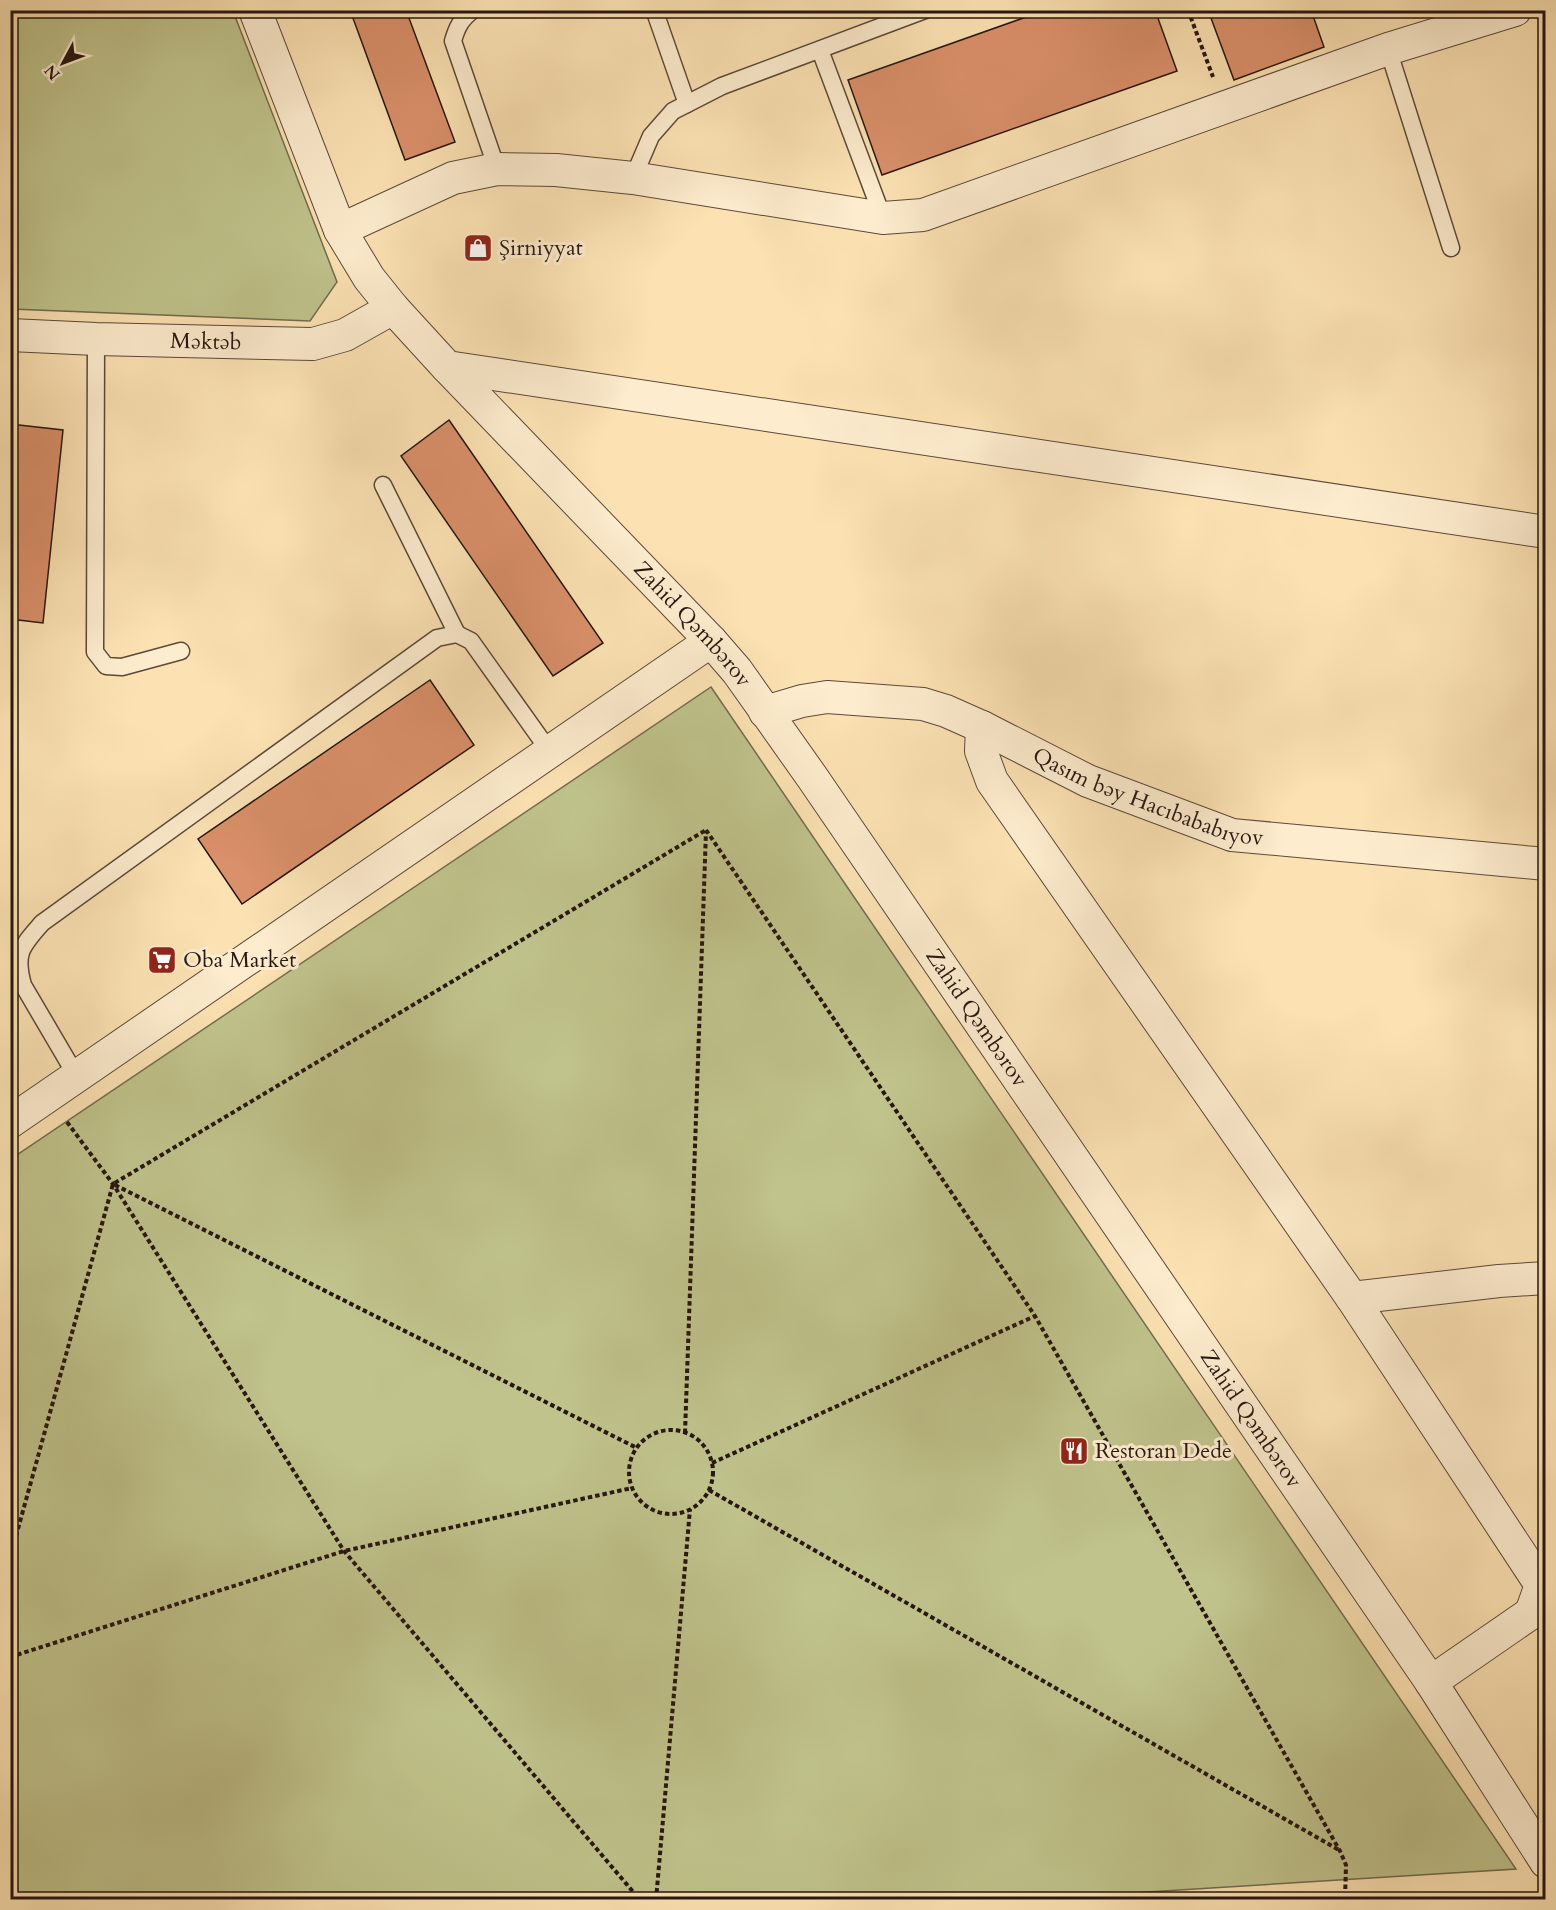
<svg xmlns="http://www.w3.org/2000/svg" width="1556" height="1910" font-family="Cardo,serif">
<rect width="100%" height="100%" fill="#fce2b3"/>
<filter id="stains"><feTurbulence type="fractalNoise" baseFrequency=".00333" numOctaves="4"/><feColorMatrix values="0 0 0 0 .2 0 0 0 0 .09 0 0 0 0 .02 0 0 0 .5 -.17"/></filter>
<radialGradient id="worn" r=".72"><stop offset=".6" stop-color="#630" stop-opacity="0"/><stop offset="1" stop-color="#630" stop-opacity=".3"/></radialGradient>
<g fill="#c0c38c" stroke="#736c4e" stroke-width="1.5">
<path d="M31,11H233L337,282L310,321L11,309V18Z"/>
<path d="M711,687L1516,1869L1018,1900L11,1899V1159Z"/>
</g>
<g fill="#da906a" stroke="#26160f" stroke-width="1.5">
<path d="M350,10H406L455,142L405,160Z"/>
<path d="M1046,10H1155L1177,71L882,175L848,80Z"/>
<path d="M1208,10H1288V12L1293,10H1311L1324,47L1234,80Z"/>
<path d="M449,420L603,643L553,676L401,456Z"/>
<path d="M10,424L63,430L43,623L10,619Z"/>
<path d="M430,680L474,745L242,904L198,839Z"/>
</g>
<g fill="none" stroke-linecap="round" stroke-linejoin="round">
<g stroke="#5c4938" stroke-width="19">
<g id="lane">
<path d="M473,10C461,19 457,27 453,41L497,169"/>
<path d="M656,15L687,104"/>
<path d="M1388,49L1451,248"/>
<path d="M820,50L883,218"/>
<path d="M633,178L651,136L673,111L722,86L925,10"/>
<path d="M96,339L95,652L106,666L122,667L181,651"/>
<path d="M383,485L457,634"/>
<path d="M77,1077L23,985C14,953 22,946 42,923L437,638L457,634L471,641L550,752"/>
</g>
</g>
<g stroke="#5c4938" stroke-width="34">
<g id="street">
<path id="s1" d="M255,10L340,230L369,278L393,308L447,367L711,641L737,671L812,777L1431,1682L1546,1862"/>
<path d="M340,230L453,178L497,169L556,170L633,178L883,218L923,215L1388,49L1515,10"/>
<path id="s2" d="M10,335L96,339L313,344L345,335L393,308"/>
<path d="M447,367L1546,532"/>
<path id="s3" d="M765,712L802,701L827,697L923,704L946,711L982,727L1088,781L1232,835L1546,864"/>
<path d="M982,727L981,751L992,781L1352,1298L1541,1585L1531,1613L1431,1682"/>
<path d="M10,1122L711,641"/>
<path d="M1352,1298L1499,1281L1546,1278"/>
</g>
</g>
<g stroke="#26160f" stroke-width="4" stroke-dasharray="4.5 3" stroke-linecap="butt">
<path d="M1188,10L1213,77"/>
<path d="M706,830L1035,1316L1340,1851L1346,1865L1345,1900"/>
<path d="M67,1122L113,1184L344,1551L640,1900"/>
<path d="M115,1185L637,1448"/>
<circle cx="671" cy="1472" r="42"/>
<path d="M685,1433L706,831"/>
<path d="M712,1463L1035,1316"/>
<path d="M709,1490L1339,1850"/>
<path d="M10,1558L113,1184L706,830"/>
<path d="M10,1657L344,1551L632,1488"/>
<path d="M656,1900L690,1509"/>
</g>
<use href="#lane" stroke="#fdecce" stroke-width="16"/>
<use href="#street" stroke="#fdecce" stroke-width="32"/>
</g>
<defs>
<g id="shop-square" transform="scale(1.5)"><rect x="-9" y="-9" width="18" height="18" rx="4" fill="#8f2418" stroke="#fdecce"/><path d="M-5-2.5h2.3a2.7 3.5 0 0 1 5.4 0H5L5.5 6h-11ZM-1.5-2.5h3a1.5 2.3 0 0 0-3 0Z" fill="#fff"/></g>
<g id="supermarket-square" transform="scale(1.5)"><rect x="-9" y="-9" width="18" height="18" rx="4" fill="#8f2418" stroke="#fdecce"/><path d="M-6-5.5h2.5l.6 2H6L4.5 2H-2.5L-4.4-4H-6ZM-1.5 3.2a1.3 1.3 0 1 0 .1 0ZM3 3.2a1.3 1.3 0 1 0 .1 0Z" fill="#fff"/></g>
<g id="restaurant-square" transform="scale(1.5)"><rect x="-9" y="-9" width="18" height="18" rx="4" fill="#8f2418" stroke="#fdecce"/><path d="M-5-6h1v4h1v-4h1v4h1v-4h1v5L-1.5 .5V6h-2V.5L-5-1ZM5-6V6H3V1.5H1.5Q1.5-4 5-6Z" fill="#fff"/></g>
</defs>
<g fill-rule="evenodd">
<use href="#shop-square" x="478" y="248"/>
<use href="#supermarket-square" x="162" y="960"/>
<use href="#restaurant-square" x="1074" y="1451"/>
</g>
<g text-anchor="middle" dominant-baseline="central" stroke-width="6" stroke-linejoin="round" paint-order="stroke">
<g font-size="22" fill="#26160f" stroke="#fdecce" text-anchor="start">
<text x="499" y="248">Şirniyyat</text>
<text x="183" y="960">Oba Market</text>
<text x="1095" y="1451">Restoran Dede</text>
</g>
<g font-size="22" fill="#26160f" stroke="#fdecce">
<text stroke="none"><textPath href="#s2" startOffset="196">Məktəb</textPath></text>
<text stroke="none"><textPath href="#s1" startOffset="766">Zahid Qəmbərov</textPath></text>
<text stroke="none"><textPath href="#s3" startOffset="405">Qasım bəy Hacıbababıyov</textPath></text>
<text stroke="none"><textPath href="#s1" startOffset="1252">Zahid Qəmbərov</textPath></text>
<text stroke="none"><textPath href="#s1" startOffset="1738">Zahid Qəmbərov</textPath></text>
</g>
</g>
<rect width="1556" height="1910" fill="none" stroke="#fce2b3" stroke-width="36"/>
<rect x="12" y="12" width="1532" height="1886" fill="none" stroke="#26160f" stroke-width="3"/>
<rect x="18" y="18" width="1520" height="1874" fill="none" stroke="#26160f" stroke-width="1.5"/>
<g transform="translate(63 63) rotate(229)" stroke="#fdecce" stroke-width="4.5" paint-order="stroke">
<path d="M0-4.5L10 22L0 15L-10 22Z" fill="#26160f"/>
<text y="-9" font-size="16" font-weight="bold" text-anchor="middle" fill="#26160f">N</text>
</g>
<rect width="100%" height="100%" filter="url(#stains)"/>
<rect width="100%" height="100%" fill="url(#worn)"/>
</svg>
